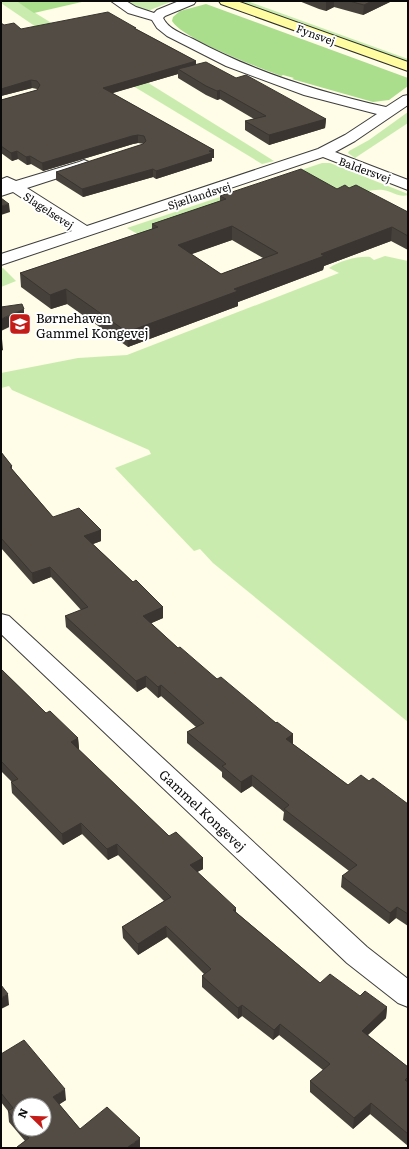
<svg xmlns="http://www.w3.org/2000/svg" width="409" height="1149" font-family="Literata,serif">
<rect width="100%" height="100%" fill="#fffce7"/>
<g fill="#c9ecae">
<path d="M1,1H16L274,161L262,164L42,31L1,3Z"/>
<path d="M124,1H173L145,12Z"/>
<path d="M238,1H247L408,59V63Z"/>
<path d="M408,112V123L355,158L348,153L349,151L369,140Z"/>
<path d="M322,163H330L408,194V195C399,198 392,191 383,190C372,189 362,193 351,196L141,236L127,228Z"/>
<path d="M385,256L408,261V722L213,563L200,549L194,551L115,468L151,454L149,450L12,390L9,386L1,388V373L78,358L127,355L339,273L329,268C340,261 357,256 370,257L374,260Z"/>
<path d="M3,268L16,281L1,287V269Z"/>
</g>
<g fill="#aade8c">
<path d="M16,1H86L34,13Z"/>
<path d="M206,4L408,78V86L389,100L373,102L292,79L294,78L283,75L281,76C258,67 184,40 172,21L173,17L180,11Z"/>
</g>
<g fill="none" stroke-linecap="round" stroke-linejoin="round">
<g stroke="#3d3d3d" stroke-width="2">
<g id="street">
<path d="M111,1H126L136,7L154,13L157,10L179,1H196L194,4L165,16L163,18C168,29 183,34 193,39C254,72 319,92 386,107L403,96L408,95V105L355,141L335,152L408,180V190L323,157L1,265V254L72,231L13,192L1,196L2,179L7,177L16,181L79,162L84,160L89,162L92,165L89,168L27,188L87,226L318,149L345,135L377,114L304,95L226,66L167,36L157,28L152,20L128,13Z"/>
<path d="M1,614L9,616L367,947L408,979V1007L398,1003L347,963L1,634Z"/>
</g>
</g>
<g stroke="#2c2c2c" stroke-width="2">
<path id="secondary" d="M219,1H237L408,62V71L221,4Z"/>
</g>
<use href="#street" fill="#fff" fill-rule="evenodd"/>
<use href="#secondary" fill="#fffca2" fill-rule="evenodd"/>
</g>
<g fill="#47413b" fill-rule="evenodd">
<path d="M299,1H392L363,15L334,7L326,11L319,9Z"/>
<path d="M1,23L4,25L21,29H136L196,61V65L236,78L326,119L325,128L269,145L245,130V121L254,119L220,99L217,100L206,95L178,78V74L112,93L214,150V158H212V161L156,179L153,177L83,197L56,180V172L144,144L138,143L133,144L43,171L31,164L27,165L18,159L12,161L1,153V100L37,90V89L32,88L1,96Z"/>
<path d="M349,188L408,212V250L391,241L324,266L323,270L238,302V306L128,347L67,304L51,309L21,287L20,273L152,229V224L220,201V196ZM232,240L263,258L221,274L191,254Z"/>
<path d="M1,452L12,466V469L53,517L101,530V541L93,544L133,582L163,607V618L151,623L178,648L217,679L276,723L293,734V744L348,785L369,781L408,804V926L396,918L389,924L341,887L342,876L349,871L283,820L284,812L252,786L241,793L222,777V772L187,743V732L196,727L161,696L158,698L146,687L137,692L66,627L65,616L81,610L51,577L33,584L1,548Z"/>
<path d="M1,669L46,713L78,738L79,749H78L169,836L203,858V869L197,872L236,912L320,983L360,996L387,1007L386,1018L368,1035L408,1067V1146L370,1114L353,1129L310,1092V1081L323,1070L279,1035L273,1040L242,1016L238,1019L202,987V976L204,974L167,937L138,955L123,938L122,927L164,901L118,855L108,860L82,834L63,845L12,793L11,782H12L1,771Z"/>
<path d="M1,1054L66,1100L59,1104L80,1129L140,1148H17V1147L25,1141L9,1122L8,1111L1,1102ZM20,1105L44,1129H20Z"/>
</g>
<g fill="#3a3530">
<path d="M326,1H334V7L326,11Z"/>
<path d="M372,1H392L363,15L364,5Z"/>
<path d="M196,61V69H178V74L103,96V88Z"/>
<path d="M31,80L32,88L1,96V89Z"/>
<path d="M220,90V99L217,100V91Z"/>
<path d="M326,119L325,128L269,145V135Z"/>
<path d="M138,135V143L133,144L43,171L42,163L132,136Z"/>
<path d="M214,150V158H212V161L156,179V171Z"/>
<path d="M17,151L18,159L12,161L11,153Z"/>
<path d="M30,156L31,164L27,165L26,157Z"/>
<path d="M153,169V177L83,197L82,189Z"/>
<path d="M9,204L10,212L1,215V206Z"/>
<path d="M232,226V240L178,259V245Z"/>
<path d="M392,227L391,241L324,266L323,270L238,302V306L128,347L127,332L321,254Z"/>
<path d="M66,289L67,304L51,309L50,295Z"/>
<path d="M24,309V320L1,331V319Z"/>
<path d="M1,339H2L3,350L1,351Z"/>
<path d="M101,530V541L85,547L84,536Z"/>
<path d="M50,567L51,577L33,584L32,573Z"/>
<path d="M163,607V618L143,627V616Z"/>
<path d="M146,676V687L137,692L136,681Z"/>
<path d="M161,685V696L158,698V687Z"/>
<path d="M293,734V745L286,739Z"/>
<path d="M78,738L79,749L71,753V742Z"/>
<path d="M252,775V786L241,793V782Z"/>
<path d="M81,823L82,834L63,845L62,834Z"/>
<path d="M117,844L118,855L108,860L107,849Z"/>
<path d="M203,858V869L190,876V865Z"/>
<path d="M397,907L396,918L389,924L390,913Z"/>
<path d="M236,908V918L233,910Z"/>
<path d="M166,926L167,937L138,955V944Z"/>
<path d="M8,994L9,1005L1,1009V998Z"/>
<path d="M242,1005V1016L238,1019V1008Z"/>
<path d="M387,1007L386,1018L361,1041L362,1031Z"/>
<path d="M280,1024L279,1035L273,1040L274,1030Z"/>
<path d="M65,1089L66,1100L54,1108L53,1097Z"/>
<path d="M371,1103L370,1114L353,1129L354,1118Z"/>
<path d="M140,1138V1148H127Z"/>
</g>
<g fill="#534c45" stroke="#3a3530" fill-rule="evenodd">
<path d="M349,1H372L364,5Z"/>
<path d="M108,12L136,28H134L196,61L103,88L214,150L209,151L212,153L156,171L153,169L82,189L56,172L143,144L146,141L144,136L138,135L132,136L42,163L30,156L26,157L17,151L11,153L1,146V100L37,90L40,85L37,81L31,80L1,89V23L4,25L14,23L21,29Z"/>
<path d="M206,62L236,78L246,75L326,119L269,135L245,121L266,116L220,90L217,91L206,86L178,69Z"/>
<path d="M301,169L337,189L345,185L349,188L356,185L408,212V236L392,227L321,254L324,256L234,289L238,291L127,332L66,289L50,295L20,273L158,227L152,224L226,199L220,196ZM232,226L278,253L221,274L178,245Z"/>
<path d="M1,198L9,204L1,206Z"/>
<path d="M22,304L24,309L1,319V307Z"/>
<path d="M1,452L12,466L10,467L53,517L79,508L101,530L84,536L133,582L136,580L163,607L143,616L178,648L180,647L217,679L221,677L276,723L277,722L293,734L286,739L348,785L361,775L369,781L373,778L408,804V914L397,907L390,913L342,876L357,865L284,809L289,805L252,775L241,782L222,766L226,764L187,732L204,723L161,685L158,687L146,676L136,681L65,616L88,607L50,567L32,573L1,538Z"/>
<path d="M1,669L46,713L50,711L78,738L71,742L169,836L176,832L203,858L190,865L236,908L233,910L320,983L330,974L360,996L365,991L387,1007L362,1031L408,1067V1077L405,1080L408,1082V1134L371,1103L354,1118L310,1081L330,1064L280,1024L274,1030L242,1005L238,1008L202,976L211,969L166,926L138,944L122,927L171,897L117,844L107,849L81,823L62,834L11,782L18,779L1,761Z"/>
<path d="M1,985L8,994L1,998Z"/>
<path d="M24,1040L65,1089L53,1097L80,1129L107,1107L140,1138L127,1148H18L17,1147L29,1138L22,1129H44V1105H20V1126L8,1111L13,1108L1,1093V1054Z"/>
</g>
<defs>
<g id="school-square" transform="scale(1.15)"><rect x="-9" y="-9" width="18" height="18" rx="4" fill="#c41c18" stroke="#fff"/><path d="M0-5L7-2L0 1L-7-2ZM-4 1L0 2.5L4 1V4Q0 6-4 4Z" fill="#fff"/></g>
</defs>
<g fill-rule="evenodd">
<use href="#school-square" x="20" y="324"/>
</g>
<g text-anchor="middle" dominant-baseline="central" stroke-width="4" stroke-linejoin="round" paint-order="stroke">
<g font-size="11" fill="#0a0a0a" stroke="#fff">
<text transform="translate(316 34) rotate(20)">Fynsvej</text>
<text transform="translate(365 169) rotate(20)">Baldersvej</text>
<text transform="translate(199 195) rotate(-18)">Sjællandsvej</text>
<text transform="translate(49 210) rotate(33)">Slagelsevej</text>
</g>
<g font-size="13" fill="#0a0a0a" stroke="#fff" text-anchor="start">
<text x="36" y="317">Børnehaven<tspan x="36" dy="15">Gammel Kongevej</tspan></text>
</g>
<g font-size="13" fill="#0a0a0a" stroke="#fff">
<text transform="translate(203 810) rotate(43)">Gammel Kongevej</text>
</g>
</g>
<rect width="409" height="1149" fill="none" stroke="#0a0a0a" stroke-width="4"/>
<g transform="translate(32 1117) rotate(293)"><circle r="19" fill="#ffffff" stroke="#9d9d9d"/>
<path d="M0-3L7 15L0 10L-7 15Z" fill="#c41c18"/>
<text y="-6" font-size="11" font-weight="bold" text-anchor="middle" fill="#0a0a0a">N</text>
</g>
</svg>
